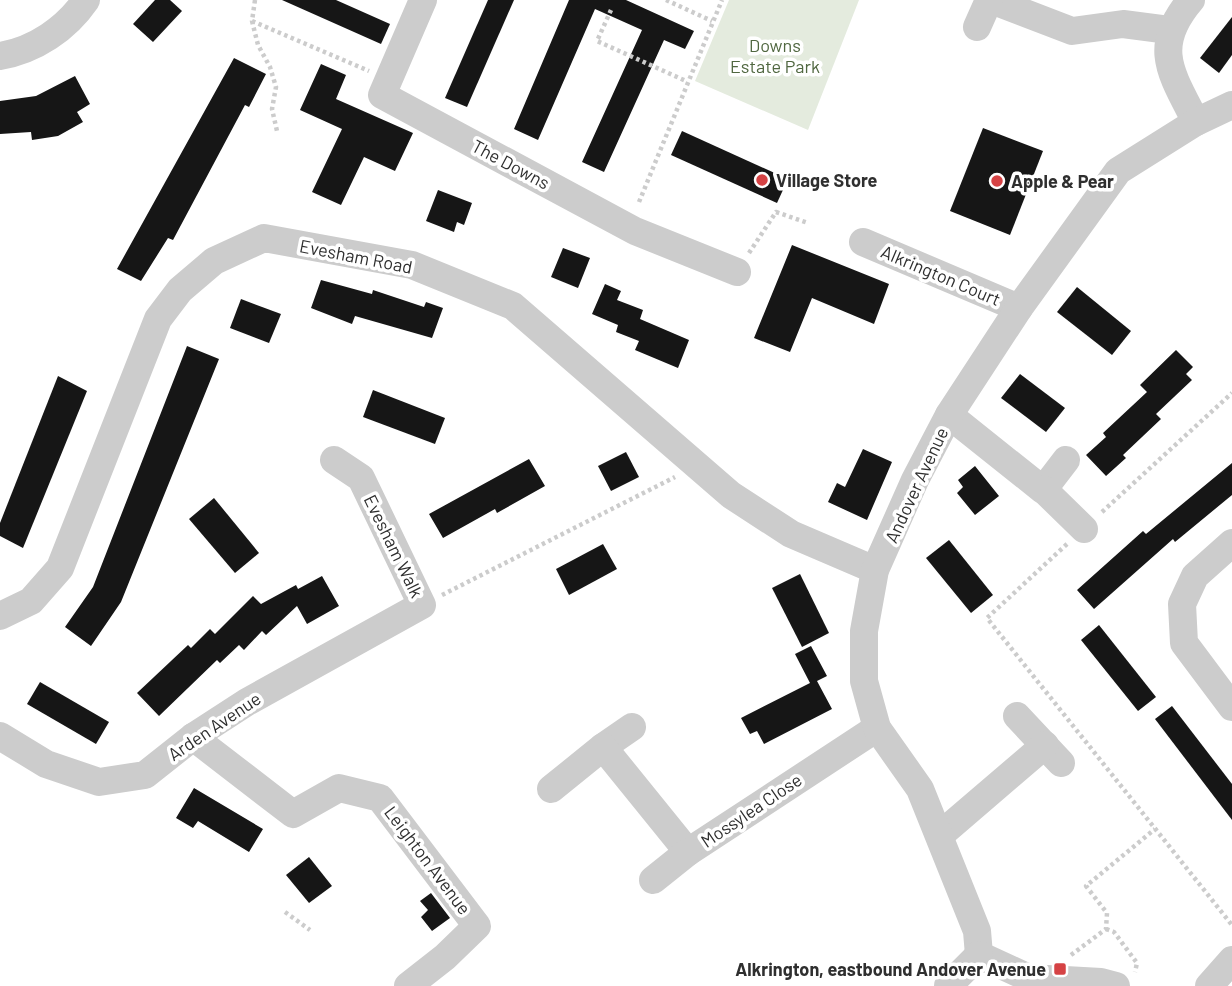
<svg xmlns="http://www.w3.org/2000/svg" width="1232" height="986" font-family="Barlow,sans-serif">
<rect width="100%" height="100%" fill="#fff"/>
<path fill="#e4ebde" d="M729,0H859L808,130L695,81Z"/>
<g fill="#161616">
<path d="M155,0H170L182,11L153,42L133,24Z"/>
<path d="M282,0H336L390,24L381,44Z"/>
<path d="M488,0H514L467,107L445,98Z"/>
<path d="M569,0H626L694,31L685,49L664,40L604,172L582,162L642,30L595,9L538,140L514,129Z"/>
<path d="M1232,17V55L1219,73L1200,58Z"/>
<path d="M234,58L266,74L249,107L245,105L173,240L168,238L141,281L117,269Z"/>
<path d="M321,64L346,75L336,99L413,133L395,171L364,157L341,205L312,192L342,129L300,110Z"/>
<path d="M75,76L90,104L77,112L83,122L58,136L32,140L31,132L0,134V101L36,96Z"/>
<path d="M983,128L1043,151L1010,235L950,211Z"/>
<path d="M682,131L788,179L777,203L671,155Z"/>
<path d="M438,190L472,203L464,225L457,222L454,232L426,221Z"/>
<path d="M792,245L889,284L874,324L812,298L790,352L754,338Z"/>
<path d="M563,248L590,258L578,288L551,277Z"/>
<path d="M321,280L372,294L373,290L424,307L426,302L443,308L432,338L355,316L352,324L311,308Z"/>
<path d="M605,284L621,291L617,300L643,310L640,319L689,340L678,368L635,350L639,341L616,332L618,325L592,314Z"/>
<path d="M1077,287L1131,331L1112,355L1057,312Z"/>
<path d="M241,299L281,314L269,343L230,328Z"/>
<path d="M187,346L219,359L121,602L91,646L65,627L93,587Z"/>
<path d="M1176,350L1193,367L1186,374L1192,380L1156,414L1161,419L1123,455L1126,458L1106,476L1086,455L1106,437L1103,433L1147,392L1140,385Z"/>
<path d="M1020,374L1065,408L1046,432L1001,398Z"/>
<path d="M58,376L87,391L23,548L0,536V523Z"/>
<path d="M373,390L445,418L435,444L363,417Z"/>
<path d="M863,449L892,462L867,520L828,502L837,483L845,487Z"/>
<path d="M626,452L639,477L611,491L598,466Z"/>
<path d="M529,459L545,486L497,513L495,509L443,538L429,514Z"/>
<path d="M1232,463V495L1175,542L1173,539L1094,609L1077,590L1143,531L1146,534Z"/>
<path d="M975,466L999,496L975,515L957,493L963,487L958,480Z"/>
<path d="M214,498L259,553L235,573L189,519Z"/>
<path d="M949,540L993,595L971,613L926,558Z"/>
<path d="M603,544L617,569L569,595L556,569Z"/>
<path d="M800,574L829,633L802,647L772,588Z"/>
<path d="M322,576L339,606L307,624L297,606L266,635L262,631L244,650L239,645L220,663L217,660L159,716L137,693L188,645L191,648L210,629L215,634L253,596L261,604L296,585L298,589Z"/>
<path d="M1099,625L1156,697L1138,711L1081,640Z"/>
<path d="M811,646L827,676L817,681L832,709L764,744L757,731L750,734L741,718L810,683L795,654Z"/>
<path d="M40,682L109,722L96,744L27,704Z"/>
<path d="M1172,706L1232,784V820L1155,719Z"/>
<path d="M194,788L263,829L249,852L198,821L193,828L176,818Z"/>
<path d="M309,857L332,886L309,903L286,875Z"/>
<path d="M431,893L450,918L432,931L421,917L428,910L420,901Z"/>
</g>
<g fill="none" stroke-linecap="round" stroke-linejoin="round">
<g stroke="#ccc" stroke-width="4.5" stroke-dasharray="3.5 3.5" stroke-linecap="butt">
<path d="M255,0L252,21L258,45L270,67L276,87L272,109L277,131"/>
<path d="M666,0L712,21"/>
<path d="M611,10L597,41L686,81"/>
<path d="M252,21L369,71"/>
<path d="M639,202L722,0"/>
<path d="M749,253L776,212L808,223"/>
<path d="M1102,512L1232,393"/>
<path d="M1067,544L987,618L1232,925"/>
<path d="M442,595L675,477"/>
<path d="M285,912L310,930"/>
<path d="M1106,929L1114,932L1137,963L1135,972"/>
<path d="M1071,955L1106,929L1107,913L1086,886L1155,829"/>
</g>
<g stroke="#ccc" stroke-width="28">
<path d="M423,0L382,95L635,231L737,272"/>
<path d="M991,0L1072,31L1123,24L1169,30"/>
<path d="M1191,0C1151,47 1171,73 1196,122"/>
<path d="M977,27L989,0"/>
<path d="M0,56C35,50 66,29 86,0"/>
<path d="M863,242L1019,308"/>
<path d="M949,415L1043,490L1066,460"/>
<path d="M1043,489L1084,529"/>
<path d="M1232,543L1195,576L1182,604L1184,643L1232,707"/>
<path d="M0,616L31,601L60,568L158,319L180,290L214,261L264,238L412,265L513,306L731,495L791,534L875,570"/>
<path d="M1017,716L1061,763"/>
<path d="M0,736L46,764L99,782L145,775L193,737L247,702L422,605L361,478L334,460"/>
<path d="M193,737L293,814L339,788L380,798L477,926L445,957L408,986"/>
<path d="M603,747L632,727"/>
<path d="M551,789L603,747L688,852L877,728"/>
<path d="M940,835L1045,745"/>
<path d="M653,880L688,852"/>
<path d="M979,955L977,931L920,789L877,728L864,681V631L875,570L915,480L949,415L1019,308L1118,171L1196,122L1232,105"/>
<path d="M979,955L1029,978L1101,982L1116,986"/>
<path d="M948,986L979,955"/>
<path d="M1209,986L1232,960"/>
</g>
</g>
<g fill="#d54244" stroke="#fff" stroke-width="2.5">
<circle cx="762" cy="180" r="7"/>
<circle cx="997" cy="181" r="7"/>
<rect x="1053" y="962" width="14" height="14" rx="3.5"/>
</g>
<g text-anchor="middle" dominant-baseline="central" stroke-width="7" stroke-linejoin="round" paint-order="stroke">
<g font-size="18" fill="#506740" stroke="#fff">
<text x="775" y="45">Downs<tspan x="775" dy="21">Estate Park</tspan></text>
</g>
<g font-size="18" fill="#2f2f2f" stroke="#fff">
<text transform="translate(511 164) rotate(28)">The Downs</text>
<text transform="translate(356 256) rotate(11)">Evesham Road</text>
<text transform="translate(941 275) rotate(23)">Alkrington Court</text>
<text transform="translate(916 485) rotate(-65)">Andover Avenue</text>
<text transform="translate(394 546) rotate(64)">Evesham Walk</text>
<text transform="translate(214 726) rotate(-34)">Arden Avenue</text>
<text transform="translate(751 810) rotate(-34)">Mossylea Close</text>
<text transform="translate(428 860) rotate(53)">Leighton Avenue</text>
</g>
<g font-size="18" font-weight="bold" fill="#2f2f2f" stroke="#fff" text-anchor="start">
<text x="776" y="180">Village Store</text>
<text x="1011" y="181">Apple &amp; Pear</text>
<text x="1046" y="969" text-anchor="end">Alkrington, eastbound Andover Avenue</text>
</g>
</g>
</svg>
